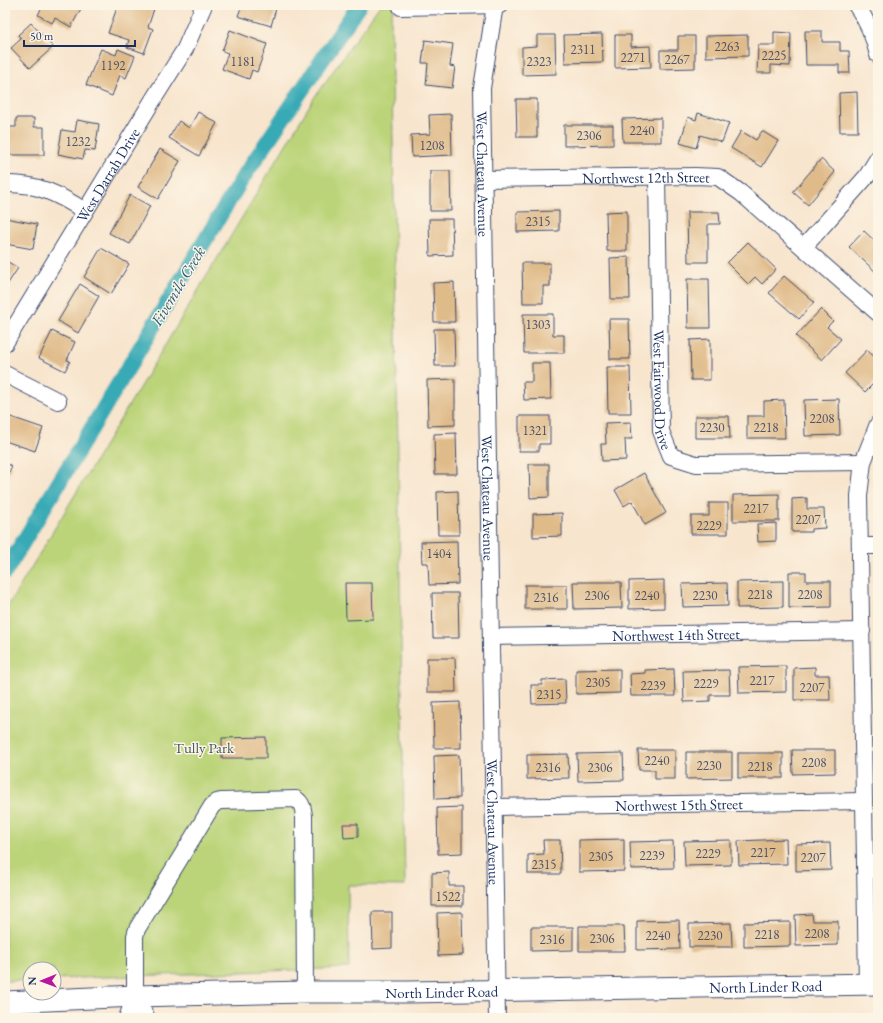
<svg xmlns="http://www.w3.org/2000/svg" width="883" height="1023" font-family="'EB Garamond',serif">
<rect width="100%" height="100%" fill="#fcf5e5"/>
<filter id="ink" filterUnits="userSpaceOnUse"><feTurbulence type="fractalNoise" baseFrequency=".025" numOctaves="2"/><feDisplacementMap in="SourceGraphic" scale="8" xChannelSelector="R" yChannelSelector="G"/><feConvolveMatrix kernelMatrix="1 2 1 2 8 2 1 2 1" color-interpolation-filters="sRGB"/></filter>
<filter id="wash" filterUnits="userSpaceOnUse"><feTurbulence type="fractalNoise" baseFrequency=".012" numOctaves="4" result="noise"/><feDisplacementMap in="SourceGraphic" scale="16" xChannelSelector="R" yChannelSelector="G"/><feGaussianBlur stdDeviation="0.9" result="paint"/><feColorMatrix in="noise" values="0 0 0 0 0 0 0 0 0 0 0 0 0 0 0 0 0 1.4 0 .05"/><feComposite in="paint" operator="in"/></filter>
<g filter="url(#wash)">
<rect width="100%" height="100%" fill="#f8e5ce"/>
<path fill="#bcd479" stroke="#6c826c" d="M380,5H394L391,18L405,886L348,885L349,968L54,979V969H30V980L5,981V611L314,98Z"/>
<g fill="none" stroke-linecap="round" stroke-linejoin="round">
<path stroke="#39aab6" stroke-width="16" d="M5,572L242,179L359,5"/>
</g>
<g id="blocks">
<g fill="#e0bb8a">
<path d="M43,5H83L71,27L55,18L52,23L38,15Z"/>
<path d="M118,5H151L155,6L148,27L153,29L144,53L127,47L129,40L108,33Z"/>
<path d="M242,5H277L271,26L238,16Z"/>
<path d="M31,23L53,47L30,68L11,48L21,39L18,35Z"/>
<path d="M230,30L267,44L257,72L252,70L249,79L222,69L228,53L222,51Z"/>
<path d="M805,31H822V42H840V51H849L850,73H839V65H806Z"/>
<path d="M774,32L791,33L790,66L771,65V73H757L758,45H774Z"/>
<path d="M602,34L603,62L565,63L564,35Z"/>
<path d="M537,35H555L556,74L522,75V47L537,46Z"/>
<path d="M615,35H631V47L650,46L651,67L615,68Z"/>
<path d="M748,35V56L706,57V36Z"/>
<path d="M678,36H695V68L660,69V50H678Z"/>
<path d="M425,40L453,44L450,66L455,67L452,88L426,85L428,63H422Z"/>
<path d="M101,49L116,55L118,49L135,56L126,78L120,75L112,96L86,85Z"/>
<path d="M857,92L858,132H840L839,93Z"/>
<path d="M516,99H537V137H517Z"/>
<path d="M198,112L217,123L199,156L169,138L179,121L189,128Z"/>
<path d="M698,113L729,123L722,142L700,135L696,148L680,143L688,117L696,120Z"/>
<path d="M451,114L452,155L412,157L411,135L430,134L429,115Z"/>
<path d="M16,118H34V127H44V155H8V127H16Z"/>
<path d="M661,118V142H623L622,119Z"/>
<path d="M77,120L99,124L95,151L85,150L83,159L58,154L62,130L75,132Z"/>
<path d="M564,125H613V145L564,146Z"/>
<path d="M741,131L756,140L762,131L778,141L762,167L731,148Z"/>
<path d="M160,149L180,161L158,199L138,187Z"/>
<path d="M821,159L835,172L808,205L793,192Z"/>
<path d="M430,171H450L451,211H430Z"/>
<path d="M130,195L150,206L130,244L109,233Z"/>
<path d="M559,211V231L517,232V212Z"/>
<path d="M627,211V251H607L606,212Z"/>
<path d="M687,212H719L720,224H708V262H688Z"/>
<path d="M5,218L37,224L33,249L5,244Z"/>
<path d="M429,219H452L453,255L430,256Z"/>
<path d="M864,231L878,244V274L849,247Z"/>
<path d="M748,242L776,269L762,284L755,277L748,284L727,263Z"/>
<path d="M101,248L129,264L111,294L84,277Z"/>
<path d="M629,257L630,299H611L610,258Z"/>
<path d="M5,260L18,268L5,288Z"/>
<path d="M522,263H550V286H543V303H523Z"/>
<path d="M784,276L814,302L799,319L769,293Z"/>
<path d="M687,279H709L710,328H688Z"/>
<path d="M454,282L455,322H434L433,283Z"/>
<path d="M80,284L99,296L78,333L58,321Z"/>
<path d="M821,309L833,321L827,327L841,339L822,360L796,336Z"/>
<path d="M523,314H553V335H564V353H524Z"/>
<path d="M609,319H629L630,359H610Z"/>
<path d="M434,329H454L455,366H435Z"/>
<path d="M52,331L75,342L67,360L70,361L65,371L39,358Z"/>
<path d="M710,339V380H691L690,340Z"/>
<path d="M867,350L878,360V363L873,368L878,373V379L865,392L845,373Z"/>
<path d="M532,363H550L551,399L524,400L523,382H532Z"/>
<path d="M607,367H630L631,413H608Z"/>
<path d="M455,379V425L428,426L427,380Z"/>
<path d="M839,399L840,435L805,436L804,400Z"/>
<path d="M784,400L785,438H747V416H764V401Z"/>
<path d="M5,415L43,428L35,451L5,441Z"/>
<path d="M519,416H550V444H539V451H519Z"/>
<path d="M695,416H729L730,438H695Z"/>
<path d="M631,422L632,439H625L626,460L602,461L601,444H606L605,423Z"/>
<path d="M456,433L457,474H435L434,434Z"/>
<path d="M5,463L12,466L5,482Z"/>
<path d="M529,464H549V497L530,498Z"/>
<path d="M644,473L666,513L645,525L632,501L624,506L615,490Z"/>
<path d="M458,491L459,535H438L437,492Z"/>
<path d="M779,494V521H733V495Z"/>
<path d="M807,498V509H824L825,528L811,529V532H792V499Z"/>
<path d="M709,503H728V534H691V516H709Z"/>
<path d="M562,513V536L533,537V514Z"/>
<path d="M776,523V541L758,542L757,524Z"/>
<path d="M457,541L458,584L429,585L428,563H422L421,542Z"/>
<path d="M789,572H806V581H831V607L789,608Z"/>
<path d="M664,580V608L629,609V581Z"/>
<path d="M783,581V607L737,608V582Z"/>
<path d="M573,582H621L622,608L574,609Z"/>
<path d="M345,583H372L373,619L346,620Z"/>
<path d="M727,583L728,606L683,607L682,584Z"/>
<rect x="525" y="585" width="42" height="24"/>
<path d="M432,593H458L459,638H433Z"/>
<path d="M427,658H455L456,692H427Z"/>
<path d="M786,666V692L739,693L738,667Z"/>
<path d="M815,667V675H829L830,700H794V668Z"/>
<path d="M620,669V693L576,694V670Z"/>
<path d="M674,669L675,696H631L630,674L645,673V670Z"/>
<path d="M729,670L730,695H710V701L684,702L683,671Z"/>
<path d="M565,679L566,703L532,704L531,685H542V680Z"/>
<path d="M460,702L461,748H434L433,703Z"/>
<path d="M266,737V758H222V738Z"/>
<path d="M638,750H675V779H655V770H639Z"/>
<path d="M792,750H835V773L793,774Z"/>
<path d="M686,752H732V778L686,779Z"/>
<path d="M623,753L624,780L578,781L577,754Z"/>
<rect x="738" y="753" width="45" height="25"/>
<path d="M568,754L569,778L527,779V755Z"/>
<path d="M459,755L460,798L435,799L434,756Z"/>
<path d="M462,807V853L438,854L437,808Z"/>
<path d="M343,824H358V837L344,838Z"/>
<path d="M624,839V871L579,872V840Z"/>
<path d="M786,839L787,864L739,865L738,841Z"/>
<path d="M543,840H560L561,874H528V855L544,854Z"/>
<path d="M731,840V865L685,866L684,841Z"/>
<path d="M673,841L674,868L631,869L630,842Z"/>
<path d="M830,843L831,870L796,871V844Z"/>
<path d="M449,872V886H463V906H432V873Z"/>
<path d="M372,912H392V948L373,949Z"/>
<path d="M462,912L463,955L438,956L437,913Z"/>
<path d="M812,914L813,921H838V945L796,946L795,915Z"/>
<path d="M679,920L680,949L637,950V921Z"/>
<path d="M790,922V946L744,947V923Z"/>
<path d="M731,923L732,947H689V924Z"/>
<path d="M579,926H624L625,951H579Z"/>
<path d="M531,927H573V950L531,951Z"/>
</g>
</g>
</g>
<g filter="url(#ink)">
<use href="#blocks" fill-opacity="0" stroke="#3c4a6f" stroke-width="1"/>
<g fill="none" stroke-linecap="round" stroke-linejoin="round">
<g stroke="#3c4a6f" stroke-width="18">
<g id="minor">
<path id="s1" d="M495,5L482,88L497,1018"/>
<path d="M856,5C867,20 874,37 878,55"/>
<path d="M401,7L500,5"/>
<path id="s2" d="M657,176L661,431L671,456L696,464L863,462"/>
<path id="s3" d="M484,179L695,176L718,177L741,193L878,313"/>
<path d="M5,184C37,183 58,194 85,211"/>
<path d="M804,247L867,176L878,158"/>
<path id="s4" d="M5,343L156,95L185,49L204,5"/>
<path d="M5,374L58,401"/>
<path d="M860,546H878"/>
<path id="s5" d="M491,637L862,631"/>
<path id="s6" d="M494,807L864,801"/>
<path d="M867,984L859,496L863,462L878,424"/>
<path d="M135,996L147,1018"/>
<path d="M127,1018L135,996V936L137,929L212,806L217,802L221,801L296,799C302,803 303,808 304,816L305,992"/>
</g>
</g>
<g stroke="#3c4a6f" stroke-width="23">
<g id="major">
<path id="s7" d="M5,1002L135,996L305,992H408L878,984"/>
</g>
</g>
<use href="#minor" stroke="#fff" stroke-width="16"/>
<use href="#major" stroke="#fff" stroke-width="21"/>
</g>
</g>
<g text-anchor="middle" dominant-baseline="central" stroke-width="3" stroke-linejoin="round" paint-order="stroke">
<g font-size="13" fill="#4c5269">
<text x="727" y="46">2263</text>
<text x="583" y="49">2311</text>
<text x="774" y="55">2225</text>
<text x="633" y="57">2271</text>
<text x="677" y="59">2267</text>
<text x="243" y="61">1181</text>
<text x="539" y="61">2323</text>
<text x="113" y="65">1192</text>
<text x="642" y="130">2240</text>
<text x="589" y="135">2306</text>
<text x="78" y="141">1232</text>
<text x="432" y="145">1208</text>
<text x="538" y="221">2315</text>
<text x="538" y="324">1303</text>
<text x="822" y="418">2208</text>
<text x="712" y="427">2230</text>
<text x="766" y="427">2218</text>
<text x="535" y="430">1321</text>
<text x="756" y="508">2217</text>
<text x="808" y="519">2207</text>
<text x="709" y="525">2229</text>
<text x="439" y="553">1404</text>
<text x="760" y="594">2218</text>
<text x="810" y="594">2208</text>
<text x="597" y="595">2306</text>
<text x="647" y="595">2240</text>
<text x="705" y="595">2230</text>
<text x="546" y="597">2316</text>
<text x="762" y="680">2217</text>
<text x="598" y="682">2305</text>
<text x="706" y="683">2229</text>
<text x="653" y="685">2239</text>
<text x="812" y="687">2207</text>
<text x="549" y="694">2315</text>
<text x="657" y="760">2240</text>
<text x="814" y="762">2208</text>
<text x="709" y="765">2230</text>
<text x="760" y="766">2218</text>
<text x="548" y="767">2316</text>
<text x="600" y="767">2306</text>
<text x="763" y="852">2217</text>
<text x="708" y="853">2229</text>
<text x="652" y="855">2239</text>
<text x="601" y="856">2305</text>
<text x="813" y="857">2207</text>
<text x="544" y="864">2315</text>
<text x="448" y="896">1522</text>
<text x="817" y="933">2208</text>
<text x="767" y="934">2218</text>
<text x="658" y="935">2240</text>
<text x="710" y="935">2230</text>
<text x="602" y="938">2306</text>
<text x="552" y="939">2316</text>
</g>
<g font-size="15" fill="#1b2f5e" stroke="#fcf5e5">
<text stroke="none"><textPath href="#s1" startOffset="170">West Chateau Avenue</textPath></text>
<text stroke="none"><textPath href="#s4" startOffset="197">West Darrah Drive</textPath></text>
<text stroke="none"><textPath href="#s3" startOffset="162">Northwest 12th Street</textPath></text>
<text stroke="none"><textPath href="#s2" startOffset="214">West Fairwood Drive</textPath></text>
<text stroke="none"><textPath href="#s1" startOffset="494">West Chateau Avenue</textPath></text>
<text stroke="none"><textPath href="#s5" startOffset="185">Northwest 14th Street</textPath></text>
<text stroke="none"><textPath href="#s6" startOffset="185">Northwest 15th Street</textPath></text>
<text stroke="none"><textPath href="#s1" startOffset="818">West Chateau Avenue</textPath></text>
<text stroke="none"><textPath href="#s7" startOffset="761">North Linder Road</textPath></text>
<text stroke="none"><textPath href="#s7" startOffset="437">North Linder Road</textPath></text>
</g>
<g font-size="15" fill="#435865" stroke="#fcf5e5">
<text x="204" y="747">Tully Park</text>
</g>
<g font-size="16" font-style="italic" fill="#265a7d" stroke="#fcf5e5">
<text transform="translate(178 286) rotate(-59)">Fivemile Creek</text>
</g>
</g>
<rect width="883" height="1023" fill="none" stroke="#fcf5e5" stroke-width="20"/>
<g transform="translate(42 981) rotate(269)"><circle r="19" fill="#fcf5e5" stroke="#a2a6af"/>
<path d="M0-3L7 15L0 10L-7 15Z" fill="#b5179e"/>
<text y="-6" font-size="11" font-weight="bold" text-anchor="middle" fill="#1b2f5e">N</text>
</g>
<path d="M24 40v6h111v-6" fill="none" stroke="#1b2f5e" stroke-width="2"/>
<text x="30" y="40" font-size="12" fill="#1b2f5e" stroke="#fcf5e5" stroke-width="3" paint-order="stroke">50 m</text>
</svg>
